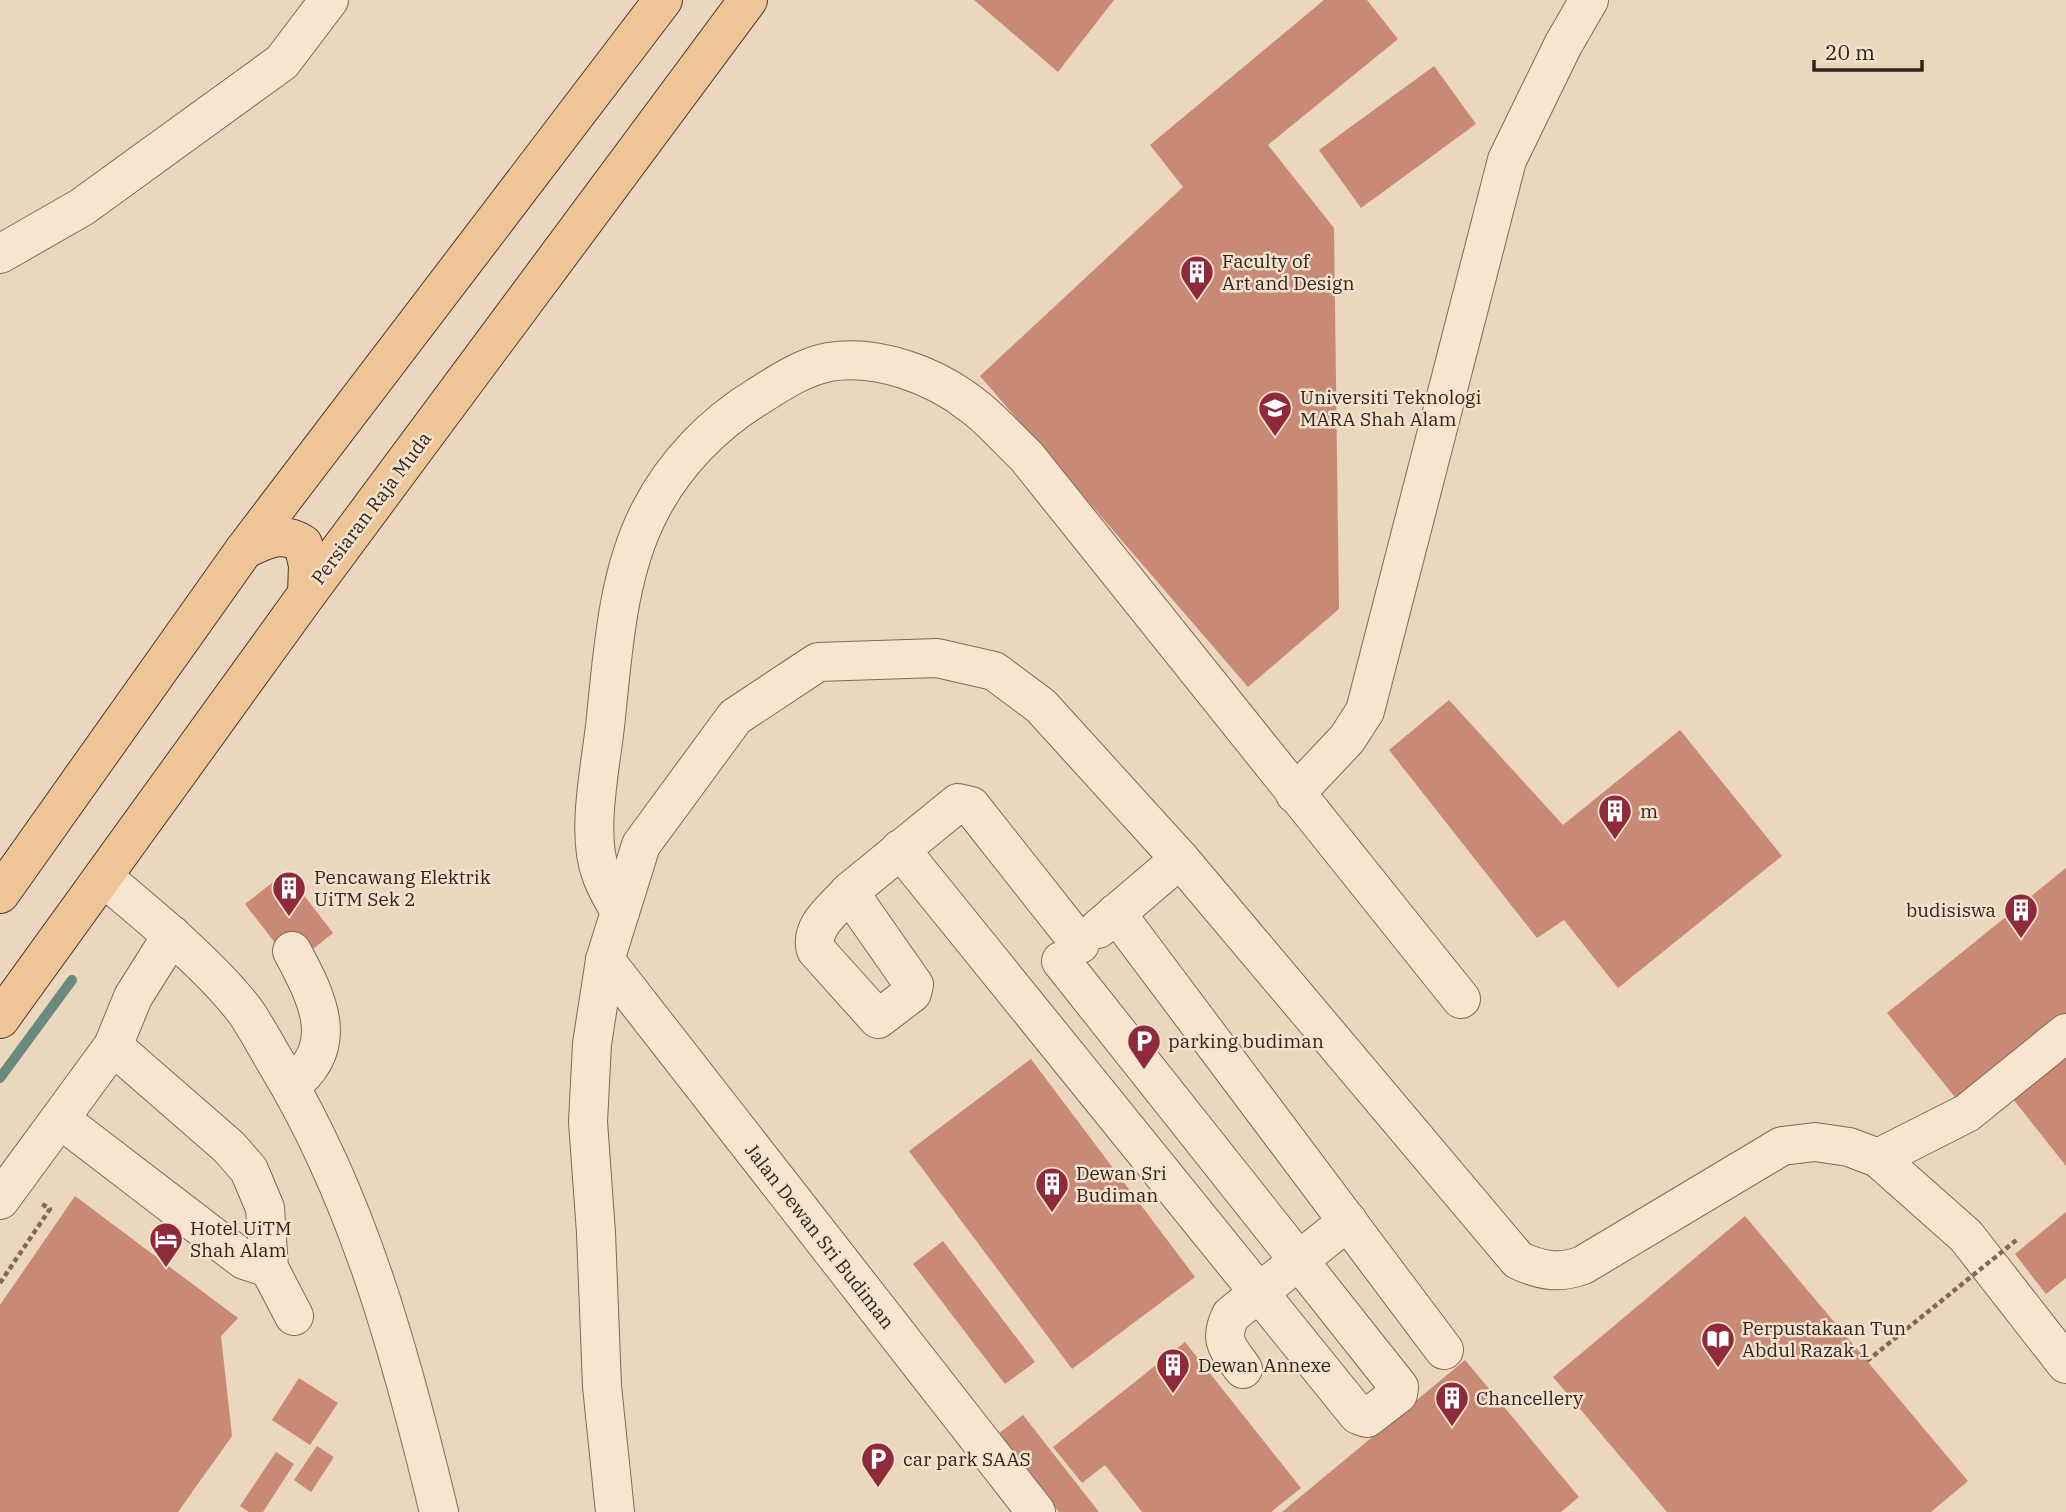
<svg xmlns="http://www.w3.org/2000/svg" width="2066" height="1512" font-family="'IBM Plex Serif',serif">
<rect width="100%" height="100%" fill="#ebd6be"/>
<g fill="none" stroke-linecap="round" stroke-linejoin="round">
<path stroke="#698a7d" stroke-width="10" d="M0,1078L72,980"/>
</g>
<g fill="#c88a75">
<path d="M974,0H1114L1058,72Z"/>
<path d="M1324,0H1367L1398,39L1268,145L1334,228L1339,609L1248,687L980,376L1183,187L1150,145Z"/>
<path d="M1434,66L1476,124L1361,208L1319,150Z"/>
<path d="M1449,700L1563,825L1680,730L1782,856L1618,988L1564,920L1537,938L1389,750Z"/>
<path d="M2066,868V1015L1959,1102L1887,1013Z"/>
<path d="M286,872L333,933L313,949L299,932L279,948L245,904Z"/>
<path d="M2066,1048V1166L2009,1094Z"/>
<path d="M1031,1059L1195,1277L1072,1369L909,1151Z"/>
<path d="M75,1196L238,1318L221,1336L232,1436L178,1512H0V1305Z"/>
<path d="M2066,1212V1278L2046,1294L2015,1254Z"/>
<path d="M1745,1216L1968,1481L1931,1512H1667L1553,1377Z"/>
<path d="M943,1241L1035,1362L1005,1384L913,1264Z"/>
<path d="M1185,1342L1301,1488L1271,1512H1142L1105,1465L1082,1483L1053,1447Z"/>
<path d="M1465,1360L1579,1497L1561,1512H1282Z"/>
<path d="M299,1378L338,1403L310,1445L272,1420Z"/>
<path d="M1023,1415L1099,1512H1059L998,1434Z"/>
<path d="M317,1446L334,1457L311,1492L294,1480Z"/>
<path d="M276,1452L294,1464L263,1512H249L240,1506Z"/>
</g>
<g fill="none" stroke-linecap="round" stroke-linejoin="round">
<g stroke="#826858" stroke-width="40">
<g id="minor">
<path d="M0,254L82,207L282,62L329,0"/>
<path d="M1295,794L1347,739L1365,711L1507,160L1563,45L1589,0"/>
<path d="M900,849L1358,1415L1367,1418L1398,1394L1399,1387L1061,961"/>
<path d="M103,877C149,916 209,964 245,1011C257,1028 267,1048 278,1066C360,1202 402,1359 439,1512"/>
<path d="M849,892C835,909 809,926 816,950L878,1019L912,993L914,985L849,892L958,803L971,806L1080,944"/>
<path d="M620,912C614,900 605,887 601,874C585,832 602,761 606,717C613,649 618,572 650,511C674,464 713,424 757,397C779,383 803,367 829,362C877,354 934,375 972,405C991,419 1008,439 1026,456L1461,999"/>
<path d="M1116,913L1444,1350"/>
<path d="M1098,929L1180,859"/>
<path d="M605,960L1036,1512"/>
<path d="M113,1046L229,1147L249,1170L265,1208L269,1268L294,1316"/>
<path d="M290,1086C343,1046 317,998 292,951"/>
<path d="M60,1119L244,1260L269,1268"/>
<path d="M1878,1158L1967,1113L2066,1033"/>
<path d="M0,1200L113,1046L133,997L172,935"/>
<path d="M1243,1369C1228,1348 1218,1341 1231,1315L1348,1221"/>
<path d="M615,1512L602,1386L596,1233L588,1122L592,1044L605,960L641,845L735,717L818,662L937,658L994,671L1041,706L1180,859L1518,1260C1541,1271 1560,1274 1583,1265L1782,1146L1815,1142L1849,1147L1878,1158L1966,1236L2066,1364"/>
</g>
</g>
<g stroke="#50372c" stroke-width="40">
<g id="major">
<path d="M244,550C264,540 281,530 303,544L308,565L307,594"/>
<path d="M0,894L244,550L663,0"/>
<path d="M0,1019L307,594L748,0"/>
</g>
</g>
<path stroke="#826858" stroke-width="4.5" stroke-dasharray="5 3.5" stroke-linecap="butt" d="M0,1283L50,1209L42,1204"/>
<use href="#minor" stroke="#f7e5d0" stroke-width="38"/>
<use href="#major" stroke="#eec596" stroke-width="38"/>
<path stroke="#826858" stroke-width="4.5" stroke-dasharray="5 3.5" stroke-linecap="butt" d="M1867,1361L2019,1238"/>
</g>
<defs>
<g id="building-pin" transform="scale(1.75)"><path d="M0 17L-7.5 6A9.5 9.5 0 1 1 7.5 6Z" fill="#8f2a3b" stroke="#f3e2cd"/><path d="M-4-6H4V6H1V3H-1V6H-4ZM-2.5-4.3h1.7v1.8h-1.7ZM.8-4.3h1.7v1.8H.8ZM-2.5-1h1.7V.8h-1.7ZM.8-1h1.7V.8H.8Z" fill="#fff"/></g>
<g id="university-pin" transform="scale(1.75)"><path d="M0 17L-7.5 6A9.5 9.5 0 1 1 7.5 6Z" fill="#8f2a3b" stroke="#f3e2cd"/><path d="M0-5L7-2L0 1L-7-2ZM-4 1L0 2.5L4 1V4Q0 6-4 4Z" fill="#fff"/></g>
<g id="parking-pin" transform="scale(1.75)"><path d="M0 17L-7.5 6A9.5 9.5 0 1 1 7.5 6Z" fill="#8f2a3b" stroke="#f3e2cd"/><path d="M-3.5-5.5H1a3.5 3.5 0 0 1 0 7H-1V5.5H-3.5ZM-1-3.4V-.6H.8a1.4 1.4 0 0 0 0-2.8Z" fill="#fff"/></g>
<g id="hotel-pin" transform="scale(1.75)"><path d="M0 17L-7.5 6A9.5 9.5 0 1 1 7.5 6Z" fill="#8f2a3b" stroke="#f3e2cd"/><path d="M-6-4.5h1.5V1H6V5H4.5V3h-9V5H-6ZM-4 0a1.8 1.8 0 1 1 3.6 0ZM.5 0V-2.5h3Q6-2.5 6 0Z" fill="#fff"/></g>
<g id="library-pin" transform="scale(1.75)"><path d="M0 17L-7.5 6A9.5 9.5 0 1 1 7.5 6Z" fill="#8f2a3b" stroke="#f3e2cd"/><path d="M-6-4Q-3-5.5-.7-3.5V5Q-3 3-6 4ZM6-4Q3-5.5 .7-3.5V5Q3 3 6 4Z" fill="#fff"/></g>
</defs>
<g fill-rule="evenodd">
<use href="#building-pin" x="1197" y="272"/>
<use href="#university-pin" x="1275" y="408"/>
<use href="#building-pin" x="1615" y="811"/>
<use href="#building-pin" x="289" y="888"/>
<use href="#building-pin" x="2021" y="910"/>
<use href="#parking-pin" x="1144" y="1041"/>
<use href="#building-pin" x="1052" y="1184"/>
<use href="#hotel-pin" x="166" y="1239"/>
<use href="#library-pin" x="1718" y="1339"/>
<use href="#building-pin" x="1173" y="1365"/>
<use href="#building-pin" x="1452" y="1398"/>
<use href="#parking-pin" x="878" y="1459"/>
</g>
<g text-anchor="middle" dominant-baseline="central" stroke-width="5" stroke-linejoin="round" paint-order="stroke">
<g font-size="19" fill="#32231c" stroke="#f3e2cd" text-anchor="start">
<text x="1222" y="261">Faculty of<tspan x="1222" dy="22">Art and Design</tspan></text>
<text x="1300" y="397">Universiti Teknologi<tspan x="1300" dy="22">MARA Shah Alam</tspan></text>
<text x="1640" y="811">m</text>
<text x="314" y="877">Pencawang Elektrik<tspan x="314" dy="22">UiTM Sek 2</tspan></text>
<text x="1996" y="910" text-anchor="end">budisiswa</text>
<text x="1168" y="1041">parking budiman</text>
<text x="1076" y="1173">Dewan Sri<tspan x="1076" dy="22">Budiman</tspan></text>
<text x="190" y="1228">Hotel UiTM<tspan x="190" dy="22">Shah Alam</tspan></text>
<text x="1742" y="1328">Perpustakaan Tun<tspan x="1742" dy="22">Abdul Razak 1</tspan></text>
<text x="1198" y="1365">Dewan Annexe</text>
<text x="1476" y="1398">Chancellery</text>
<text x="903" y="1459">car park SAAS</text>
</g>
<g font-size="19" fill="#32231c" stroke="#f3e2cd">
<text transform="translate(371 508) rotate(-53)">Persiaran Raja Muda</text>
<text transform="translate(820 1236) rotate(52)">Jalan Dewan Sri Budiman</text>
</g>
</g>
<path d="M1814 60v10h108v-10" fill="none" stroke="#32231c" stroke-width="3.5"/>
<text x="1825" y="60" font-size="21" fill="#32231c" stroke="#f3e2cd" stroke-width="5" paint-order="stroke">20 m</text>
</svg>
